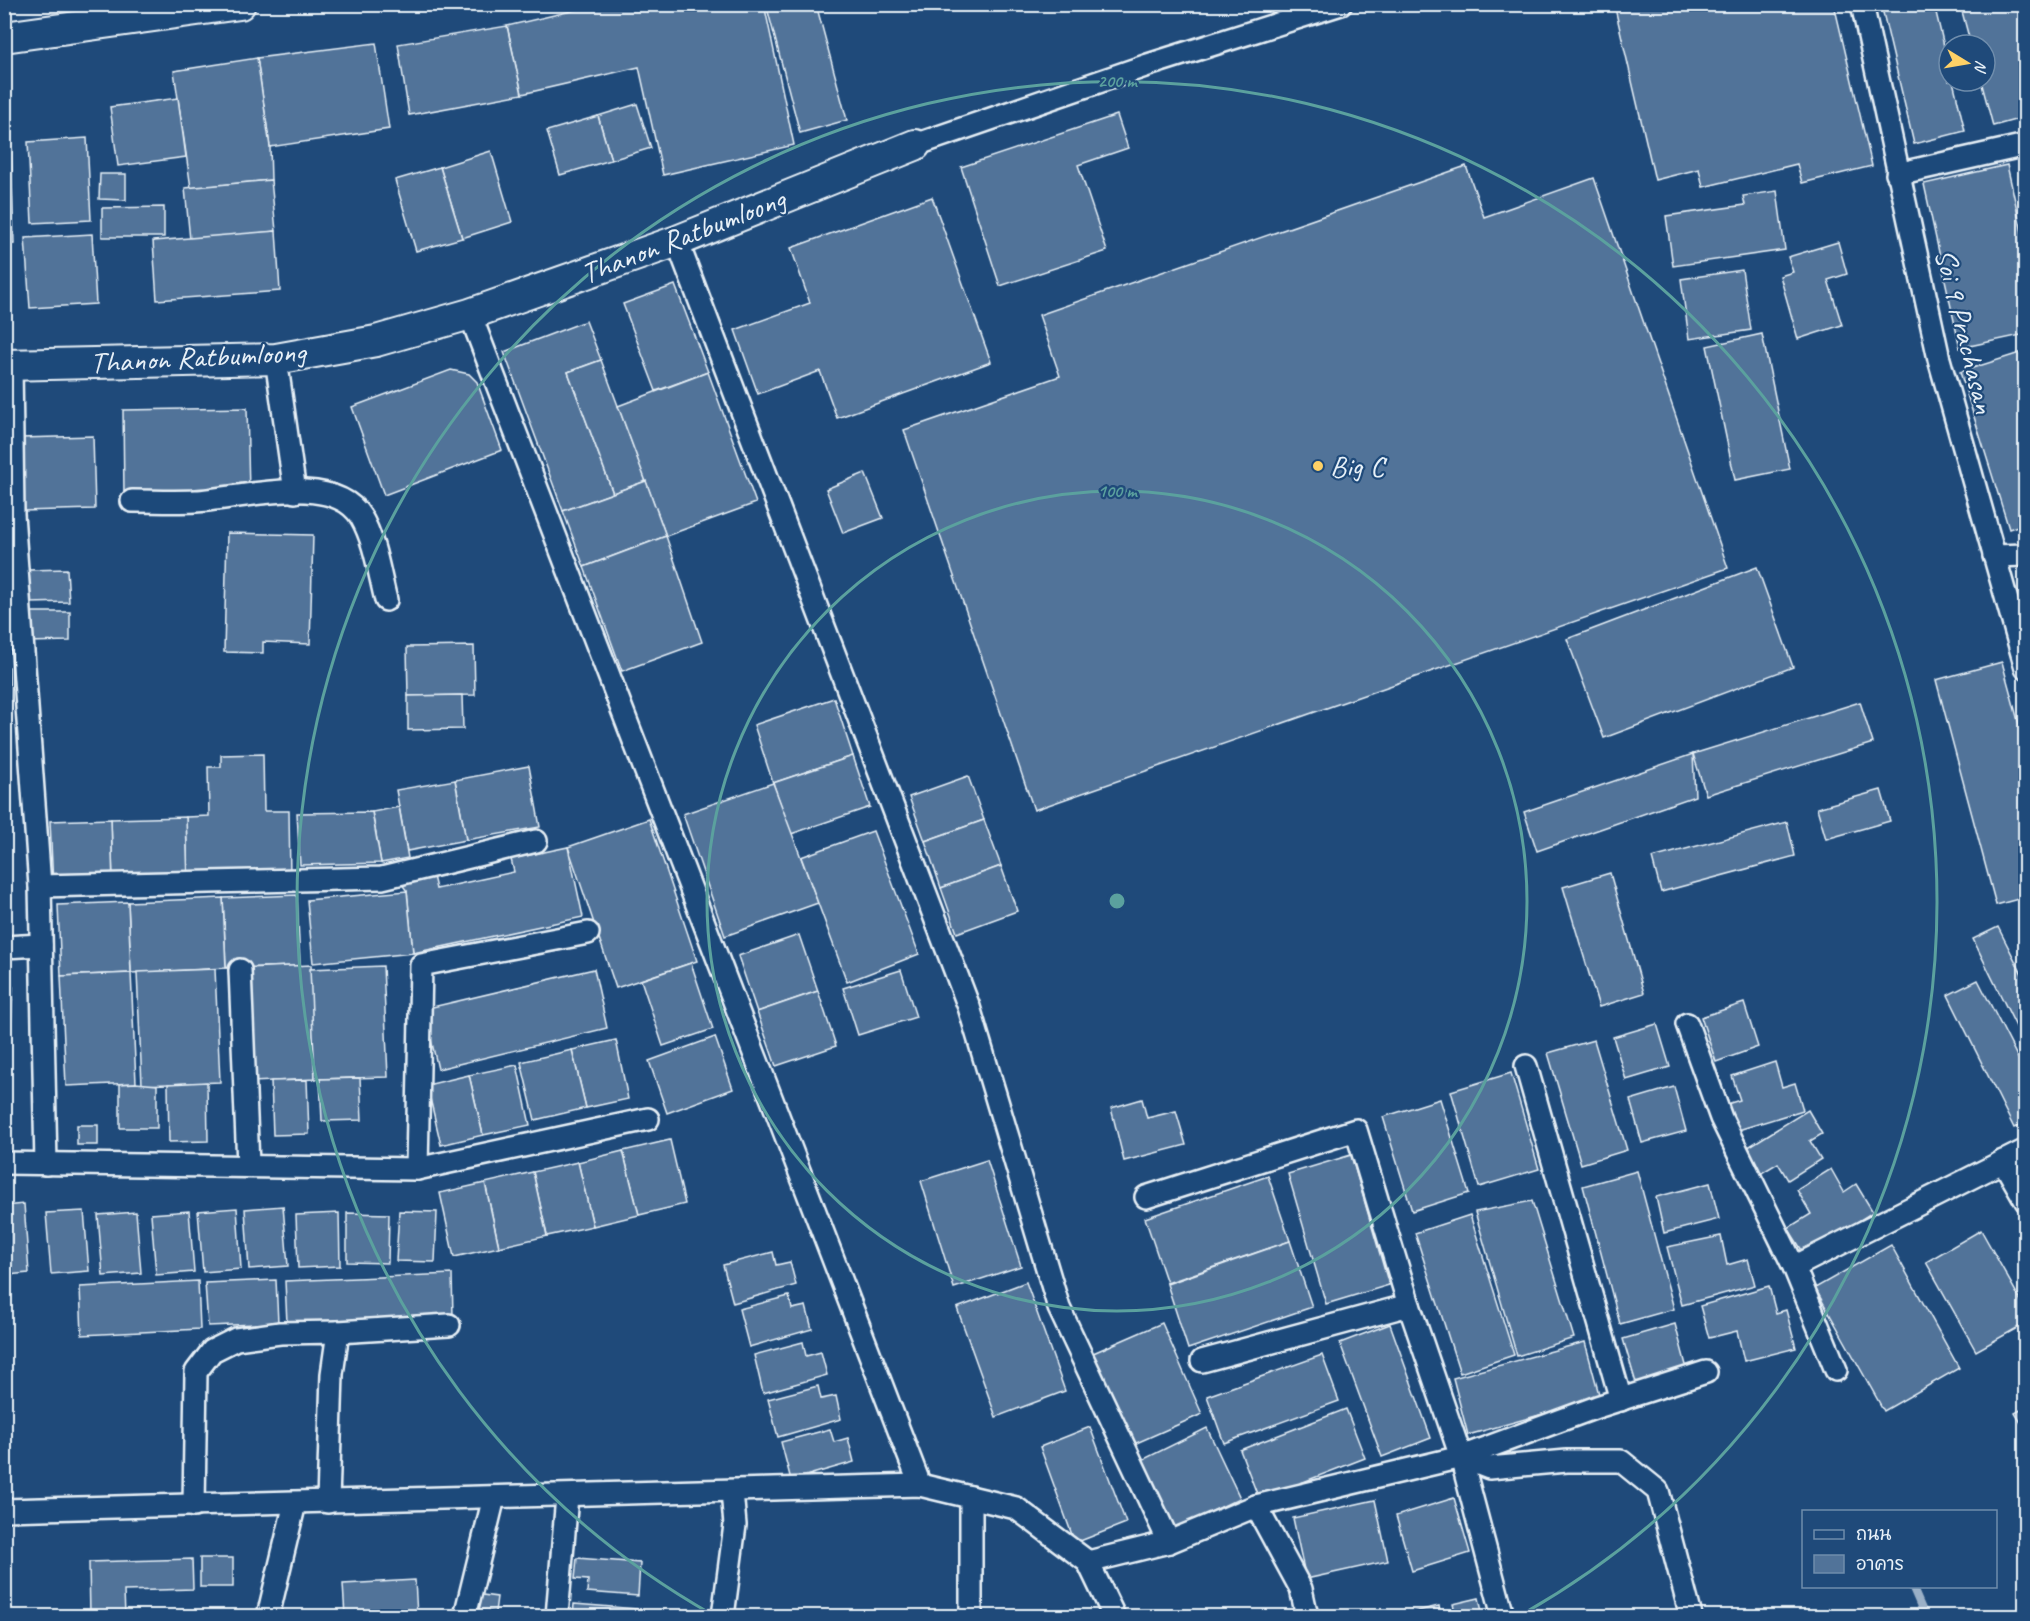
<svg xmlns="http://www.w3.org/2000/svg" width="2030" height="1621" font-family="Caveat,'Playpen Sans Thai',sans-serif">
<rect width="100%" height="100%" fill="#1f4a7a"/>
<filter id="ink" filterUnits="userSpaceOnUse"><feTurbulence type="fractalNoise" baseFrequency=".0167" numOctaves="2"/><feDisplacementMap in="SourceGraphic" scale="12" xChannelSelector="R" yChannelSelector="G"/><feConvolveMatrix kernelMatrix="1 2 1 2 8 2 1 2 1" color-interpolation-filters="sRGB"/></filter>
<g filter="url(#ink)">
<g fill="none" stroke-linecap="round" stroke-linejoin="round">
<path stroke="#9ab0c7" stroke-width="8" d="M1912,1586L1925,1616"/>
</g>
<g fill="#517399" stroke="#e8f1f8" stroke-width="1.5">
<path d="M601,4H764L794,145L663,175L639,67L522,94L507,26Z"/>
<path d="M766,4H816L847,120L800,133Z"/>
<path d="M1614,4H1834L1872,166L1802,183L1797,164L1703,187L1699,169L1655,180Z"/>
<path d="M1881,4H1934L1949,67V81H1953L1965,131L1914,144Z"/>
<path d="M1960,4H2026V117L1993,126L1981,81H1985V45H1971Z"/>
<path d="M507,26L522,94L409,115L398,44Z"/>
<path d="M376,43L389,129L270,147L257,58Z"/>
<path d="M257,58L270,147L271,180L191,188L174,71Z"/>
<path d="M178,98L186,157L118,166L110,107Z"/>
<path d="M637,104L651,148L611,160L598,116Z"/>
<path d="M1117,115L1128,148L1078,165L1107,251L1000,286L961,167Z"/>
<path d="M598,116L611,160L560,175L547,131Z"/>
<path d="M87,138L91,220L32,223L28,142Z"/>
<path d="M4,148H11L14,244L4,245Z"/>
<path d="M491,151L512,222L462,238L440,167Z"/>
<path d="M2007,165L2026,250V334L1960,348L1924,184Z"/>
<path d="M1466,166L1484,217L1594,178L1728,568L1034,810L904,430L1060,376L1039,315Z"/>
<path d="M440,167L462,238L416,251L395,180Z"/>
<path d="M100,174H126V200L99,199Z"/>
<path d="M271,180L276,231L190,240L185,188Z"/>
<path d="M1777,191L1785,250L1673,266L1666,216L1745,205L1743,196Z"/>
<path d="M932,197L991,362L837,418L820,371L758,394L735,330L810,303L791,248Z"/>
<path d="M164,207V237H102V208Z"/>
<path d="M276,231L280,291L157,300L153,241Z"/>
<path d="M92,234L96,304L30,308L25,238Z"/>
<path d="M1838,242L1847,274L1828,280L1842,325L1798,339L1780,276L1793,272L1788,257Z"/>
<path d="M1742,270L1751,330L1689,339L1681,279Z"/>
<path d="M675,285L708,372L656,391L623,304Z"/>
<path d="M586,321L601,360L568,372L613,493L563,511L504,352Z"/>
<path d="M1762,334L1790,469L1735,480L1707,346Z"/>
<path d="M2026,351V523L2009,529L1960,372Z"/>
<path d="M601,360L646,481L613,493L568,372Z"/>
<path d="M451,370L469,374L477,382L502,450L384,495L352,407Z"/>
<path d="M708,372L756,503L666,536L618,406Z"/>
<path d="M247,408L249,492L124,495L123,410Z"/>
<path d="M93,436L95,509L22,511L20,438Z"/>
<path d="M865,473L883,518L843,533L826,489Z"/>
<path d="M646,481L666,536L584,567L563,511Z"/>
<path d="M227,533L313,535L310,644L263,642V653L224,652Z"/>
<path d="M666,536L702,642L622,671L584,567Z"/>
<path d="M1757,567L1793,667L1604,738L1567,639Z"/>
<path d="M67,569L69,602L30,603L29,570Z"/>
<path d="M26,612H70V641L27,642Z"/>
<path d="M474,646L475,695L408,696L407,647Z"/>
<path d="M2002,662L2026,750V897L1996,905L1936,680Z"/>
<path d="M4,667H9L10,733L4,734Z"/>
<path d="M462,695L463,729L408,730V696Z"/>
<path d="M834,698L853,756L773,783L754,725Z"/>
<path d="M1860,702L1873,743L1706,795L1693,754Z"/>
<path d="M263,754L264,811H289L290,879L188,882L186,817L209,816L208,767H221V755Z"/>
<path d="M1693,754L1695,796L1537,851L1524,812Z"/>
<path d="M853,756L870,807L791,834L773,783Z"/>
<path d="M529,766L540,827L466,840L455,780Z"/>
<path d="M968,776L984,820L925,841L909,797Z"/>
<path d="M455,780L466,840L407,851L396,790Z"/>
<path d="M773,783L818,903L725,936L683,814Z"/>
<path d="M1881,790L1890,821L1826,839L1817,808Z"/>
<path d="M399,807L408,858L381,863L372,812Z"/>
<path d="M372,812L381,863L300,865L297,813Z"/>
<path d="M186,817L188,882L113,884L111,819Z"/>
<path d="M111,819L113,884L53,886L50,821Z"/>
<path d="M649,819L697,961L616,988L568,847Z"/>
<path d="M984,820L1001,866L941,888L925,841Z"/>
<path d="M1787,822L1795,856L1661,892L1652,858Z"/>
<path d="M873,831L919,954L847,982L801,857Z"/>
<path d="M568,847L583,917L413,953L407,891L401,883L433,876L436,889L514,872L511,859Z"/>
<path d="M1001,866L1017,911L957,933L941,888Z"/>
<path d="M1610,873L1644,993L1599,1007L1563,887Z"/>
<path d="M407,891L413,953L313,963L307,900Z"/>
<path d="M297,895L300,966L226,968L223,898Z"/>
<path d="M223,898L226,968L131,973L128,902Z"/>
<path d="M128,902L131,973L61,976L58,905Z"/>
<path d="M1998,927L2026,982V1047L1973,939Z"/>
<path d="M799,935L818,991L757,1012L738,956Z"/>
<path d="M691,963L713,1029L663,1046L641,980Z"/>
<path d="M311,965L315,1079L252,1082L247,968Z"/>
<path d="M383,966L388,1077L315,1079L310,969Z"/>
<path d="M215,969L220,1082L142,1085L137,972Z"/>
<path d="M594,969L607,1028L438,1069L424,1009Z"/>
<path d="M901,970L916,1017L858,1035L843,988Z"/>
<path d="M131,973L136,1083L66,1086L61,976Z"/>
<path d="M1978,980L2026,1074V1122L2014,1128L1948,995Z"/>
<path d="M4,986L13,987L9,1067H4Z"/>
<path d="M818,991L836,1046L776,1066L757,1012Z"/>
<path d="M1744,1003L1758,1047L1716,1062L1701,1017Z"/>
<path d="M1657,1024L1670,1067L1626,1080L1613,1037Z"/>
<path d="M715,1037L733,1089L667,1113L649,1061Z"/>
<path d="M616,1040L628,1099L586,1108L572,1050Z"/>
<path d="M1594,1040L1627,1150L1581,1164L1548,1053Z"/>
<path d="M572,1050L586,1108L535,1120L521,1062Z"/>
<path d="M1775,1062L1782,1087L1795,1083L1803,1110L1735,1131L1727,1104L1740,1100L1732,1076Z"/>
<path d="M517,1065L530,1125L483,1135L469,1075Z"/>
<path d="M4,1067H9L4,1127Z"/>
<path d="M1511,1073L1539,1169L1479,1187L1451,1091Z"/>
<path d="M469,1075L483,1135L441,1145L427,1085Z"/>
<path d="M360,1078L362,1120L322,1121L320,1079Z"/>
<path d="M307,1080L309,1134L273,1135L271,1081Z"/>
<path d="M207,1082L208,1141L169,1142L168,1084Z"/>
<path d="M136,1083L157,1085V1128H120V1084Z"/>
<path d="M1674,1087L1686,1131L1642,1143L1630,1100Z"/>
<path d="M1142,1099L1147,1118L1176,1111L1186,1145L1124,1161L1111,1108Z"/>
<path d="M1440,1099L1469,1193L1412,1211L1383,1117Z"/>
<path d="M1808,1110L1822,1134L1810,1141L1821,1159L1788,1180L1778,1163L1760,1174L1745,1149Z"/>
<rect x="77" y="1125" width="21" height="20"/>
<path d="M670,1140L685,1204L639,1215L623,1151Z"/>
<path d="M623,1151L639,1215L593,1226L578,1162Z"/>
<path d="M1351,1155L1389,1285L1326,1304L1288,1174Z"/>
<path d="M987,1160L1021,1266L954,1288L921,1181Z"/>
<path d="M578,1162L593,1226L547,1236L533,1172Z"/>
<path d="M1831,1169L1844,1192L1856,1184L1873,1212L1827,1241L1826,1238L1803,1252L1788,1228L1811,1214L1797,1190Z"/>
<path d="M1637,1171L1674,1309L1620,1324L1583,1186Z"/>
<path d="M533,1172L547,1236L499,1247L485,1183Z"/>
<path d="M1268,1176L1290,1241L1167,1283L1145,1218Z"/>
<path d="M485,1183L499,1247L454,1257L440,1193Z"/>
<path d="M1710,1183L1719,1219L1664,1233L1656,1197Z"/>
<path d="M1532,1201L1574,1338L1517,1356L1475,1212Z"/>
<path d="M24,1204L29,1273L7,1275L4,1206Z"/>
<path d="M283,1206L288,1266L249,1269L245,1209Z"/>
<path d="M237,1208L241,1269L203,1272L198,1211Z"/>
<path d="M84,1211L89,1271L51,1274L46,1213Z"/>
<path d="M189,1211L194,1272L156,1275L151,1214Z"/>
<path d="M399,1211L437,1212L435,1262L396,1261Z"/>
<path d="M136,1212L141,1273L103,1276L98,1215Z"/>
<path d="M339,1213L340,1266L298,1268L296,1215Z"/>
<path d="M347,1213L389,1214L388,1263L347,1262Z"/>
<path d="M1470,1215L1514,1355L1460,1373L1415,1233Z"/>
<path d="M1981,1230L2026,1310V1323L1976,1351L1926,1262Z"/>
<path d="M1721,1236L1727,1265L1748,1259L1755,1285L1682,1305L1667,1247Z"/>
<path d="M1290,1241L1312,1307L1188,1349L1167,1284Z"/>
<path d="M1891,1245L1959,1368L1884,1411L1815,1288Z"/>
<path d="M773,1252L776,1265L790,1262L796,1285L733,1303L723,1265Z"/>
<path d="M452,1274L453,1317L287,1323L285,1281Z"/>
<path d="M276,1280L278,1323L208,1326L205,1283Z"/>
<path d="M198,1281L200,1329L82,1335L80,1287Z"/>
<path d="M1026,1282L1065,1391L996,1417L957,1308Z"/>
<path d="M1769,1286L1776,1313L1786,1310L1796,1348L1744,1361L1737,1331L1709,1338L1700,1306Z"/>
<path d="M789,1296L792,1309L806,1306L812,1329L749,1347L739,1309Z"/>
<path d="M1162,1323L1202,1414L1132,1445L1091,1354Z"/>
<path d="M1390,1324L1431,1438L1382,1457L1340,1343Z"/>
<path d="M1675,1324L1687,1369L1636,1383L1623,1339Z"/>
<path d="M803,1342L806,1356L821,1352L827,1375L763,1393L754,1355Z"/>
<path d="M1585,1342L1600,1398L1468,1435L1453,1378Z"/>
<path d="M1322,1355L1339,1401L1224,1443L1207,1396Z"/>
<path d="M818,1386L821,1399L836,1396L841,1419L778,1437L768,1399Z"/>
<path d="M2026,1407V1431L2015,1413Z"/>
<path d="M1346,1409L1365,1458L1259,1499L1240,1450Z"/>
<path d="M1090,1427L1126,1523L1075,1543L1040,1447Z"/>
<path d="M1207,1428L1240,1498L1175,1529L1142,1460Z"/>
<path d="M830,1429L834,1442L848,1438L854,1462L791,1480L781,1442Z"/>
<path d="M1454,1498L1470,1553L1412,1571L1396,1516Z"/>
<path d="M1375,1500L1388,1561L1306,1579L1293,1518Z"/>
<rect x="200" y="1558" width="33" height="29"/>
<path d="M577,1558L640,1563L638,1596L587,1592L588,1580L575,1579Z"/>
<path d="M192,1559L193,1589L124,1591L125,1616H90L89,1562Z"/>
<path d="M415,1580L417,1616H345L343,1584Z"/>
<path d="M475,1594L497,1597L495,1612L474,1609Z"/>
<path d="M1479,1598L1483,1616H1456L1453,1604Z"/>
<path d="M574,1604L637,1609V1616H573Z"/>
<path d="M1439,1606L1441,1616H1414L1413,1612Z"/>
<path d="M655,1611L702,1614L701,1616H655Z"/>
</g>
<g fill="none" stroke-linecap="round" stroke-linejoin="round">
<g stroke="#e8f1f8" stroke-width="26">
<g id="street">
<path d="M1862,4L1939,359L2026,668"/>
<path d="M915,145L1148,65L1341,4"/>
<path d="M1897,174L2026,145"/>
<path d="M677,241L969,1007L1059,1308L1169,1542"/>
<path d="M470,314L920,1485"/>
<path d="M276,359L295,492"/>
<path d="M11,365L13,514L40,886L46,1164"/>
<path d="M132,501C153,501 175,502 196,501C239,499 333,471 361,517C375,541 379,573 386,600"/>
<path d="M1994,556L2026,555"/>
<path d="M40,886L382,878L536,841"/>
<path d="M4,947L41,945"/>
<path d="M240,970L248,1165"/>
<path d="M1687,1024L1721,1118L1794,1267L1836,1370"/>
<path d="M1526,1066L1621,1400"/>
<path d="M2003,1161L2026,1201"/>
<path d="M4,1163L417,1169L648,1119"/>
<path d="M417,1169L421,965L588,933"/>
<path d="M1146,1197L1356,1130L1409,1305L1461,1457L1503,1616"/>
<path d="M1794,1267L2026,1150"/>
<path d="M338,1332L449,1325"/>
<path d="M1202,1361L1409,1305"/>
<path d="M1461,1457L1489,1468L1567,1461H1621L1658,1491L1691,1616"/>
<path d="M194,1506L196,1372L212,1351L236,1339L280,1333L338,1332L332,1374L328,1502"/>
<path d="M1256,1506L1301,1589L1307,1616"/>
<path d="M4,1510L920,1485L1016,1508L1088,1562L1114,1616"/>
<path d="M1088,1562L1169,1542L1256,1506L1461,1457L1597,1407L1706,1372"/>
<path d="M268,1616L295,1503"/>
<path d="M465,1616L494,1497"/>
<path d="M557,1616L567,1496"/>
<path d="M723,1616L735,1525L732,1491"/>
<path d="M971,1616V1497"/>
</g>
</g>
<g stroke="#e8f1f8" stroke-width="34">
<g id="secondary">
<path d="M4,37L240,4"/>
<path d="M4,365L276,359L376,341L470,314L677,241L915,145"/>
</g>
</g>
<use href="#street" stroke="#1f4a7a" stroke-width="21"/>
<use href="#secondary" stroke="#1f4a7a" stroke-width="30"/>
</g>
</g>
<g fill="none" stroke="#5ba19e" stroke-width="3">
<circle cx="1117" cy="901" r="410"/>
<path d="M713 1615A820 820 0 1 1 1521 1615"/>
</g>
<circle fill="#ffd166" stroke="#1f4a7a" stroke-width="2" cx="1318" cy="466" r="6"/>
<g text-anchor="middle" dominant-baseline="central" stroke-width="4.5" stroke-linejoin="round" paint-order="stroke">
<g font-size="30" fill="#e8f1f8" stroke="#1f4a7a">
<text transform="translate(683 236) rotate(-21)">Thanon Ratbumloong</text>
<text transform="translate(1965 331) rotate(76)">Soi 9 Prachasan</text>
<text transform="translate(198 357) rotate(-3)">Thanon Ratbumloong</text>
</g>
<g font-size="30" fill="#e8f1f8" stroke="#1f4a7a" text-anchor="start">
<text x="1330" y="466">Big C</text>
</g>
</g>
<circle cx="1117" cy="901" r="9" fill="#5ba19e" stroke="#1f4a7a" stroke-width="3"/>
<g font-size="18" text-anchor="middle" font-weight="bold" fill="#5ba19e" stroke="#1f4a7a" stroke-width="4.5" stroke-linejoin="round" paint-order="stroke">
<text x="1117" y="87">200 m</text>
<text x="1117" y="497">100 m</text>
</g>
<rect width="2030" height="1621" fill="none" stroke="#1f4a7a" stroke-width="24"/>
<rect x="12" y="12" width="2006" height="1597" fill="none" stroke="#e8f1f8" stroke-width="2" filter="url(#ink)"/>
<rect x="1802" y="1510" width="195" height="78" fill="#1f4a7a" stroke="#6f8dac" stroke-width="1.5"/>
<rect x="1814" y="1530" width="30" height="9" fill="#1f4a7a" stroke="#6f8dac" stroke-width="1.5"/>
<text x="1856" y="1540" font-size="18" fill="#e8f1f8">ถนน</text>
<rect x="1814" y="1555" width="30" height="18" fill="#517399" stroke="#6f8dac" stroke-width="1.5"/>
<text x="1856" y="1570" font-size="18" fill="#e8f1f8">อาคาร</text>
<g transform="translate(1967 63) rotate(101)"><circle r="28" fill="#1f4a7a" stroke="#6f8dac" stroke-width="1.5"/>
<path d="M0-4.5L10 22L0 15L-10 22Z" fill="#ffd166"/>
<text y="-9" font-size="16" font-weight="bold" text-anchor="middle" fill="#e8f1f8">N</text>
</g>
</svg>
